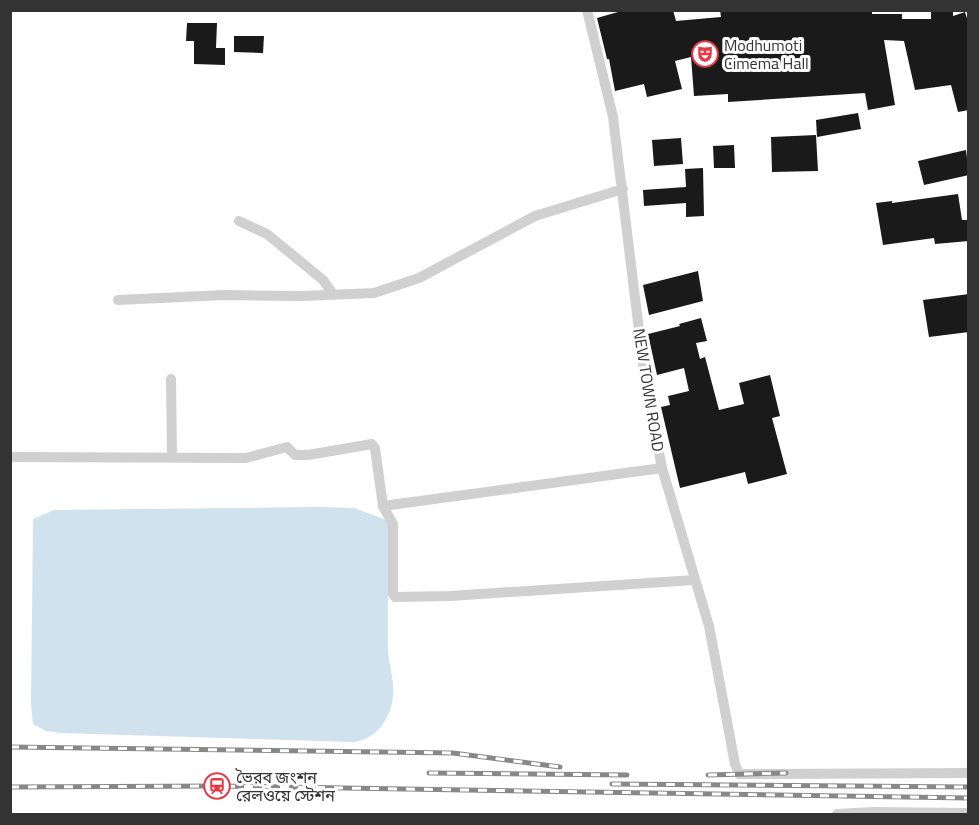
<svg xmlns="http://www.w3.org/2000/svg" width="979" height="825" font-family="'Titillium Web','Noto Sans Bengali',sans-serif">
<rect width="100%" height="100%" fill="#fff"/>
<path fill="#cfe2ee" d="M320,507L354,508L389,521C389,564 387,608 388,651C389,665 395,683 393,697C390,719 377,739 354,742L61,733L46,731L33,724L31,705L33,519L54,510Z"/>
<g fill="#1a1a1a">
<path d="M625,10H673L676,21L721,17L720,10H872V14H902V19H931V10H953V16L965,12L969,25V110L958,112L951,85L915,90L904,41L884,40L895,105L868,110L865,93L728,102V94L694,96L691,57L675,61L682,89L647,97L644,84L615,91L609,59H607L597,18Z"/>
<path d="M187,23H217L216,48H225V65L194,64V41H186Z"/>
<path d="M234,36H264L263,53L234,52Z"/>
<path d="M858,113L861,129L817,137L816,120Z"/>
<path d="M816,135L818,171L772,172L771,137Z"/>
<path d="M681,138L683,164L654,166L652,140Z"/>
<path d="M734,145L735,168H714L713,146Z"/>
<path d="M966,150L969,175L924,185L918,161Z"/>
<path d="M703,168L704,216L686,217V203L644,206L643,190L686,187L685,169Z"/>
<path d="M958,194L962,220H969V241L935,244L934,238L883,245L876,203L892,201V203Z"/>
<path d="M698,271L703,301L649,315L643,285Z"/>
<path d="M969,294V332L929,337L923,300Z"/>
<path d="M701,318L707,341L696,343L700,359L705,357L719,410L744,404L739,383L770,375L780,416L772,418L787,474L748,484L745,472L680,488L661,407L670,405L668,396L689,391L684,368L657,375L648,334L680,326L679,324Z"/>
</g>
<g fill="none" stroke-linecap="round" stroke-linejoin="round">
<g stroke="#d0d0d0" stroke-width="10">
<path d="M587,10L613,117L645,380L662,468L709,626L735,764L739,774L968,773"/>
<path d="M239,221L267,234L323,280L333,294"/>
<path d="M118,300L224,295L303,296L374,293L419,278L535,216L623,189"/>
<path d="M171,379L172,457"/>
<path d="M10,457L246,458L287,447L295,455H308L372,444L375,448L383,506L393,524V594L395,597L450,596L694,580"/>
<path d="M383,506L662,468"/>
<path d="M837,814L873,812L968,813"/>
</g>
<g stroke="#888" stroke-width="5">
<g id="rail">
<path d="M10,747L453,753L560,767"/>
<path d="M429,773L627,775"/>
<path d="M708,775L786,773"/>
<path d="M612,784L968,787"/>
<path d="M10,787L217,786L968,798"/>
</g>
</g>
<use href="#rail" stroke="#fff" stroke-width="3" stroke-dasharray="9" stroke-linecap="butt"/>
</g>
<defs>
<g id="theatre-ring" transform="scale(1.35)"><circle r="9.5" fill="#fff" stroke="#e63946" stroke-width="1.5"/><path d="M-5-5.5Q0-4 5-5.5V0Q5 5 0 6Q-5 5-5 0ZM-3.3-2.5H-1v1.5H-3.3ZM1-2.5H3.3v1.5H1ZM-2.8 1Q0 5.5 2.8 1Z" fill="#e63946"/></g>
<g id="station-ring" transform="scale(1.35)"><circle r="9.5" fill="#fff" stroke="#e63946" stroke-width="1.5"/><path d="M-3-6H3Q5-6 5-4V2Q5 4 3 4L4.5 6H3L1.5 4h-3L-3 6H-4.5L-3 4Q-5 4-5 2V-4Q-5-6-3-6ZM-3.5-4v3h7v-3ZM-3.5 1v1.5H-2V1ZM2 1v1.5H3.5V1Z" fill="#e63946"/></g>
</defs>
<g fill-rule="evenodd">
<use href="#theatre-ring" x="705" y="54"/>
<use href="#station-ring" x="217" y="786"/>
</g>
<g text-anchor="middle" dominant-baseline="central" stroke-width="6" stroke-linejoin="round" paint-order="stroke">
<g font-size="16" fill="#333" stroke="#fff" text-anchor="start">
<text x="724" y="45">Modhumoti<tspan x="724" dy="18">Cimema Hall</tspan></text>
<text x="236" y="777">ভৈরব জংশন<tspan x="236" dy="18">রেলওয়ে স্টেশন</tspan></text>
</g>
<g font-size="16" fill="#333" stroke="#fff">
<text transform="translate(649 390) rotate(81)">NEW TOWN ROAD</text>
</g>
</g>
<rect width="979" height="825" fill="none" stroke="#333333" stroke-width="24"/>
</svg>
